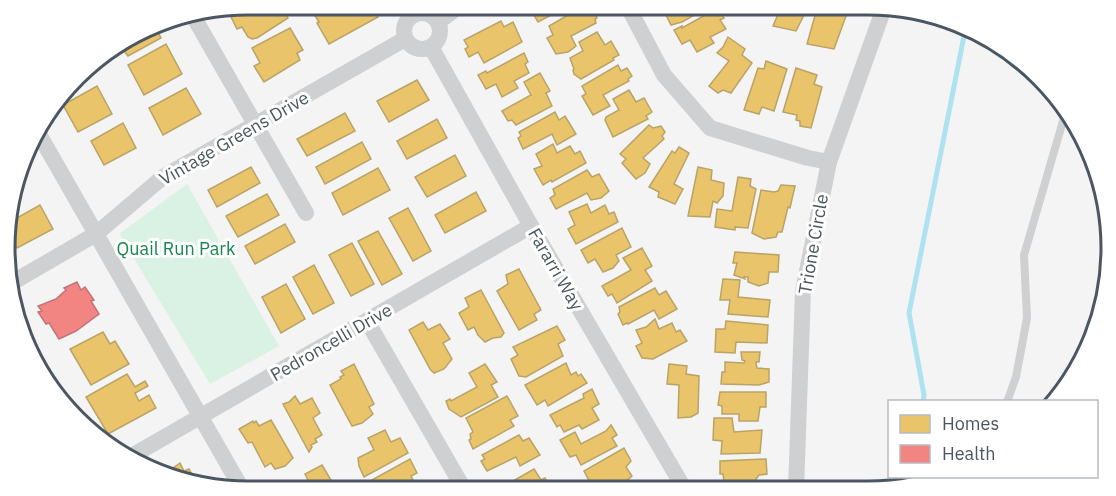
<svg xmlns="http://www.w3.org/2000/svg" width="1116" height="496" font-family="'IBM Plex Sans',sans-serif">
<rect width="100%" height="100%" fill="#f4f4f4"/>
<path fill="#d9f2e3" d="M187,184L279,346L210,384L119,234Z"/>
<g fill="#e9c46a" stroke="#b9a367" stroke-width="1.5">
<path d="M248,5H282L288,18L257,38L252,39L248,37L242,27L237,29L229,13Z"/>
<path d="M331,5H358L359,7L370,5L378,17L329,44L317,23L319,22L314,14Z"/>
<path d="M528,5H570L538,22Z"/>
<path d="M585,5L588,11L592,8L597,18L595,19L596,23L571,36L576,46L568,52L556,54L547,38L553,35L549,26Z"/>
<path d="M672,5H712L682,22L671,25L664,11Z"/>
<path d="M782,5H809L796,31L773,26Z"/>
<path d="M818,5H850L834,49L807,44Z"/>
<path d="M718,8L724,18L720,20L726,29L710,37L714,43L697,52L690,40L682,44L674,30L682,26V28Z"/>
<path d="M501,21L504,27L513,22L522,42L484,63L478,52L469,57L465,49L468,47L464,40Z"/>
<path d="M155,26L161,38L128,56L124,51L121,53L118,47Z"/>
<path d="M290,28L303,50L297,53L300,60L264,82L254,66L260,63L252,48Z"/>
<path d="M597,32L605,45L611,41L619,55L613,58L614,60L581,79L574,74L573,70L574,69L570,58L583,51L579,42Z"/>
<path d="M728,37L745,49L742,55L752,63L731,93L723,90L718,93L709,86L729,61L717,53L723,47Z"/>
<path d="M166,44L182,74L144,95L128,65Z"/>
<path d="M524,53L528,62L525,64L529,73L514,81L518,88L502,97L496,84L486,89L478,75L486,71L487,73Z"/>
<path d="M766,61L787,69L774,111L762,107L759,114L744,110L758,68L764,69Z"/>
<path d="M618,65L621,71L627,68L632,76L628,79L629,81L603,95L610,106L593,115L582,96L586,94L582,86Z"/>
<path d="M85,67L90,76L70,86Z"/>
<path d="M796,68L817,75L814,84L822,87L811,128L800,126V121L796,120L797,115L783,112Z"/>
<path d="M540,73L550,91L546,93L552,106L516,125L512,120L508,121L502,111L531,95L524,82Z"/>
<path d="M417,80L429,100L389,122L377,101Z"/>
<path d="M97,86L112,114L78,132L63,105Z"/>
<path d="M186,88L201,114L163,135L149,108Z"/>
<path d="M629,90L636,102L644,98L652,112L646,116L648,119L613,137L605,120L606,117L619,110L613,99Z"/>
<path d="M555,112L559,120L565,116L576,134L557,145L552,134L523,149L518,138L521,136L519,132Z"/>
<path d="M345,113L355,131L307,156L297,139Z"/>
<path d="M437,119L447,138L407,159L397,141Z"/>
<path d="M123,123L136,148L104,165L91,141Z"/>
<path d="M649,125L653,128L661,126L665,132L662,136L664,139L643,158L650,164L645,173L636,179L622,163L626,159L620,154Z"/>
<path d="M362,142L371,159L325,184L316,167Z"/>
<path d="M553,144L557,153L570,146L575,154L580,151L586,163L552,182L551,180L543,185L534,169L542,166L536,154Z"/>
<path d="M679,147L689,153L674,184L683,189L675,204L658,197L659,192L649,187L672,151L675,153Z"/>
<path d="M455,155L466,176L427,197L415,177Z"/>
<path d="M251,167L260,183L217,207L208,190Z"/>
<path d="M698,167L712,170L711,180L724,183L723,196L717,203L713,201L710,217L688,216Z"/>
<path d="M378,168L390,190L343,215L332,193Z"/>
<path d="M587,170L592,177L599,174L609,191L601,198L591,200L587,193L556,209L550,198L555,195L553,189Z"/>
<path d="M738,177L751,179L750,186L756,189L748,228L735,227V230L715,227L717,209L732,211Z"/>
<path d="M781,185L795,186L790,208L788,207L782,232H778L776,237L764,239L752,233L761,190L774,192L778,191Z"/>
<path d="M476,192L486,211L445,233L435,215Z"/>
<path d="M267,194L279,215L238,237L226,216Z"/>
<path d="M587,204L591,213L605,205L609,214L614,212L618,222L576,244L568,229L575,225L569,212Z"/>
<path d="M40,205L53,229L17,248L8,231V223Z"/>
<path d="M408,208L431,251L413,261L389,218Z"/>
<path d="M285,224L295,242L255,264L245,246Z"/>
<path d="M622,228L631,247L616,255L619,261L613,268L603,272L595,259L588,263L581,250Z"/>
<path d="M378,231L402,274L382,285L358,241Z"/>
<path d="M352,243L374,284L351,296L329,255Z"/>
<path d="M642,248L652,266L645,270L652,281L617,303L612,294L608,296L602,286L631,270L623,258Z"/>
<path d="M735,252L779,255L778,272H769L768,283L759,286L748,282V277H744L745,279L734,275L737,263H733Z"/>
<path d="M314,265L334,303L313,314L293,277Z"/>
<path d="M519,269L541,310L534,314L537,320L519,330L497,291L508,284L506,275Z"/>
<path d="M723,279L740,280L738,297L770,300L768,317L728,314L730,300H720Z"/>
<path d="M286,284L305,319L281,333L262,297Z"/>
<path d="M655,288L659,295L666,291L677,309L659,319L654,310L628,324L627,323L623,325L618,314L620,312L619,307Z"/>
<path d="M481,290L504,333L501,337L493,338L485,342L478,335L474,327L468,330L459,313L469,307L465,298Z"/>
<path d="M655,319L659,329L672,323L676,332L680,330L687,341L653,359L642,358L636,346L642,343L636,330L646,327Z"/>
<path d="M726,321L768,325L767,343L736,342L735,353L715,352L716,329H725Z"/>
<path d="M423,322L428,330L440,324L450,339L443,343L452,359L444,369L434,373L430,369L409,330Z"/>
<path d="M557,326L565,340L558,344L563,356L526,377L519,376L511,359L518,355L513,347Z"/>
<path d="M103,332L110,344L115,341L129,364L91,385L70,349Z"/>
<path d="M741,352H760L759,362H756V364L757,368L769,369V382L759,385L721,384L722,372H725V362L744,363L745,361L742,360Z"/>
<path d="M566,363L571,375L576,372L578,376L581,374L587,383L548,406L545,400L537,405L525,385Z"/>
<path d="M354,364L374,404L369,407L373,414L362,423L352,426L330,385L341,379L340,377L344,375L341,371Z"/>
<path d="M485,364L497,382L491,385L498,397L461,417L449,409L446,401L450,399L451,401L477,387L469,373Z"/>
<path d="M669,364L687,366L686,374L699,376L698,413L691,417L678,418L679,385L667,384Z"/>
<path d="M127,374L135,387L145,381L148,386L135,393L139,401L149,395L156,408L108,434L86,397Z"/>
<path d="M592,389L599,404L592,408L599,420L582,429L579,425L564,432L560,425L557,427L550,415L584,398L583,394Z"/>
<path d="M720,392H766V407H760L758,421H739V414H722V406L718,405Z"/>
<path d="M295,396L300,404L312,398L320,413L313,418L322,435L315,439L317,442L311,445L312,447L309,452L283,404L289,402Z"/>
<path d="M507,396L518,416L510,420L514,426L473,449L469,440L471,439L470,434L473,432L466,418Z"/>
<path d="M714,418H732L734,432L762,430L760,453L721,454L722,441L713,440Z"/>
<path d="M271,420L293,458L285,466L275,469L271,463L265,467L252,442L248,443L239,429L253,421L254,423L256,421L259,426Z"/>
<path d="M611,425L617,435L612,438L617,446L581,465L576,455L570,457L560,440L575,432L581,444L606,431Z"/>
<path d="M385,430L391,442L400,438L408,453L364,477L359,466L358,458L374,450L368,438Z"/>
<path d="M519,435L523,441L529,438L540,455L520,466L516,457L487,471L481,461L485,459L482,455Z"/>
<path d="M624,448L631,461L626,467L632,476L624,483H611L594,490L584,471Z"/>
<path d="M410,459L417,473L411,476L417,488L412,491H367L373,487L370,481Z"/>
<path d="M766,459L767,474L759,475L756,479L757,488L741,489L740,481L724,482L723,474H720V461Z"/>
<path d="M180,463L184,471L189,469L195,481L163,475Z"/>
<path d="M322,465L332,482L328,484L331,491H302L311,486L305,474Z"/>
<path d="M534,469L541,480L545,478L548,484L537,491H503L507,488L506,485Z"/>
</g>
<path fill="#f28482" stroke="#c07678" stroke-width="1.5" d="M77,282L81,290L85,287L94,300L91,301L99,314L76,331L59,339L49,323L46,324L38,312L42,311L38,306L56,299L66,290L64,288Z"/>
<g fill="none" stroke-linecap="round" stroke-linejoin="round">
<g stroke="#aee2f0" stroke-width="5">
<path d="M923,402L924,395L909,313L966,26"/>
<path d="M913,486L914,476"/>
</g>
<path stroke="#ced0d2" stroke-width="8" d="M1007,402L1016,377L1027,318L1024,255L1065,114"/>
<g stroke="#ced0d2" stroke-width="16">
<path d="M627,5L664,75L710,128L808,158L829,162"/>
<circle cx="422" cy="31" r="18"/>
<path d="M192,14L306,213"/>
<path d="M438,22L461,5"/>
<path d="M431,47L531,226L685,490"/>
<path d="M36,129L243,491"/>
<path d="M8,285L96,234L163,177L405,39"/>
<path d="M367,321L465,491"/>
<path d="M130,457L531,226"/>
<path d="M796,490L803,291L829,162L884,8"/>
</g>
</g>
<g text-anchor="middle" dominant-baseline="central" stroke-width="6" stroke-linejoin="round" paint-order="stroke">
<g font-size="18" fill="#4a5661" stroke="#fff">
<text transform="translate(234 138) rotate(-30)">Vintage Greens Drive</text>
<text transform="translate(813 244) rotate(-80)">Trione Circle</text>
<text transform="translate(556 269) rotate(60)">Fararri Way</text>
<text transform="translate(331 342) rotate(-30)">Pedroncelli Drive</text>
</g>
<g font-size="18" fill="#17864f" stroke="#fff">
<text x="176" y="248">Quail Run Park</text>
</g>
</g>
<path d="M0 0H1116V496H0ZM248 15H868A233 233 0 0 1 1101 248V248A233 233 0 0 1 868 481H248A233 233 0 0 1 15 248V248A233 233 0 0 1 248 15Z" fill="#fff" fill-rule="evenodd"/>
<path fill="none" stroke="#4a5661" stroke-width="3" d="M248 15H868A233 233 0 0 1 1101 248V248A233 233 0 0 1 868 481H248A233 233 0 0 1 15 248V248A233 233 0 0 1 248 15Z"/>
<rect x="888" y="400" width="210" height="78" fill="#ffffff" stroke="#b7bbc0" stroke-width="1.5"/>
<rect x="900" y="415" width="30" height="18" fill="#e9c46a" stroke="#b7bbc0" stroke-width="1.5"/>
<text x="942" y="430" font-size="18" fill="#4a5661">Homes</text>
<rect x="900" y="445" width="30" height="18" fill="#f28482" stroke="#b7bbc0" stroke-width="1.5"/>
<text x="942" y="460" font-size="18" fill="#4a5661">Health</text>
</svg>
